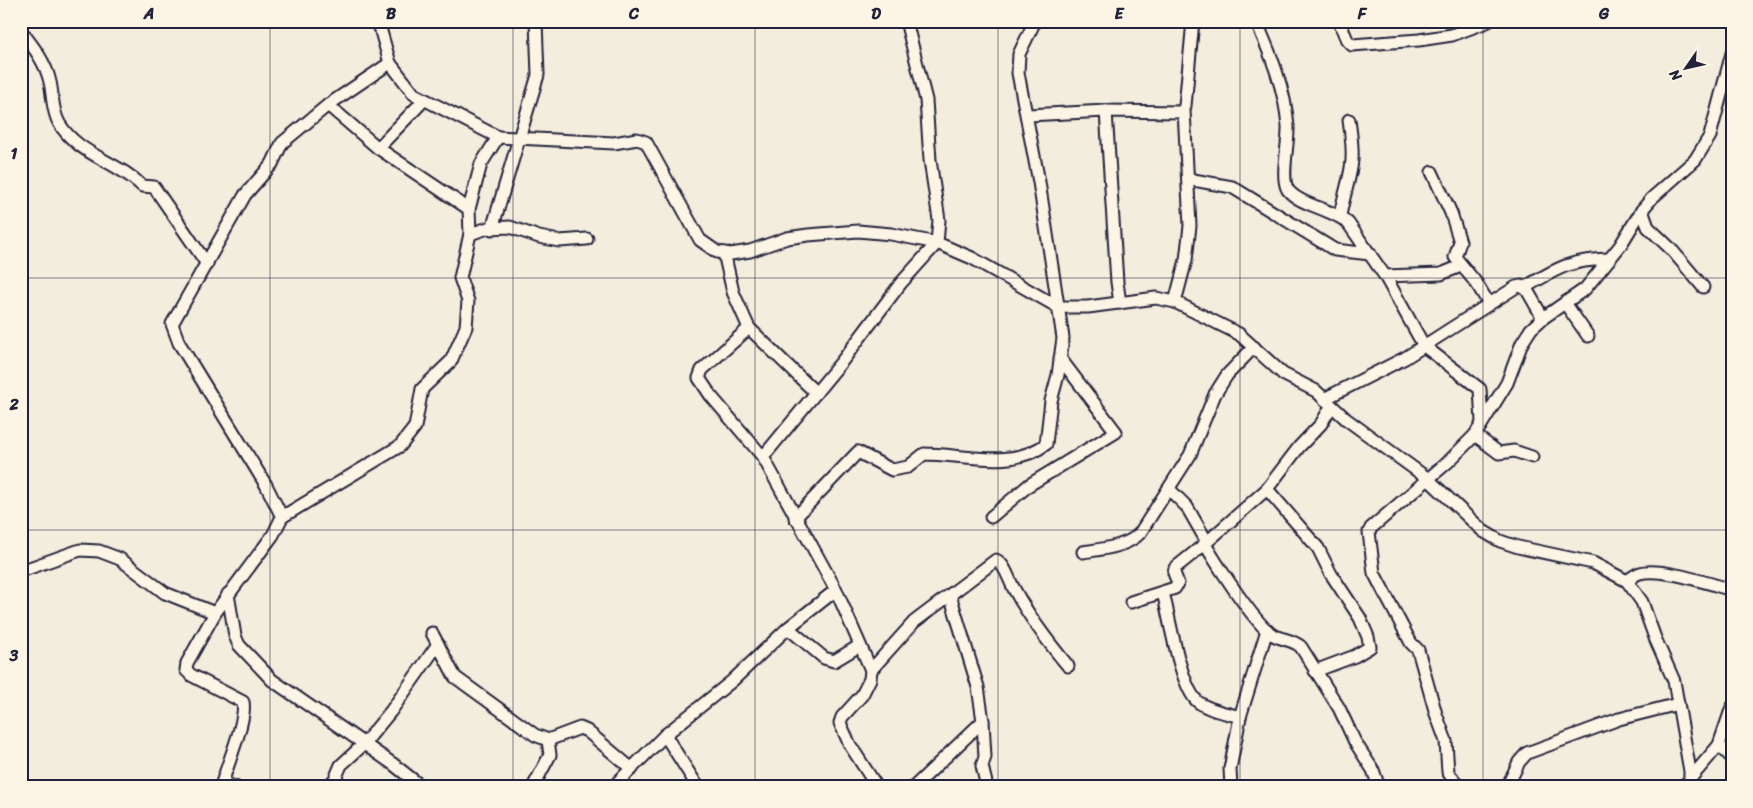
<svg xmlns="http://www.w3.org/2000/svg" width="1753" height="808" font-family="Sriracha,sans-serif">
<rect width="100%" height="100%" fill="#f3edde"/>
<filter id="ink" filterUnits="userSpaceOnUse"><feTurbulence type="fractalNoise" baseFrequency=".02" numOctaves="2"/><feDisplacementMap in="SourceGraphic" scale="10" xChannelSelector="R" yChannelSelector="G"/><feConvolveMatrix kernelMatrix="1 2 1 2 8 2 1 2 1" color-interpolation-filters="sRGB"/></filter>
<g filter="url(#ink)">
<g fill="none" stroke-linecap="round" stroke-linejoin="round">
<g stroke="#22223b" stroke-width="15">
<g id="minor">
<path d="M378,21L390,63L414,94L498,137L614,143L637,139L646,142L700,240L717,252L731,254L750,251L787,238L808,235L858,231L891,234L937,243L972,258L1058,307H1088L1156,298L1175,302L1239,334L1283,374L1316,391L1346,419L1427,478L1483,531L1500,541L1518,547L1593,563L1627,581L1642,602L1655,638L1674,681L1690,771V779L1683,787"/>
<path d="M1256,21C1271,55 1285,89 1288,126C1289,143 1280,178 1288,190C1299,205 1333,209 1348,223L1385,276L1424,346"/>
<path d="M1339,21L1347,40L1352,45L1419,40L1452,35L1489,21"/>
<path d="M21,31C33,46 46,63 50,82C53,95 52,111 59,123C78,155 117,161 142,186L154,187L207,264"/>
<path d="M328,105L378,148L469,209"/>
<path d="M1106,111L1117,282L1120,303"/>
<path d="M1028,115L1106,111L1182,112L1185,106L1193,21"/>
<path d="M378,148L424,100"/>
<path d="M1432,172L1451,213L1460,242L1455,257L1477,284L1489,304"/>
<path d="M1188,179L1232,187L1335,250L1370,254"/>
<path d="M1642,210L1648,227L1671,249L1703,287"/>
<path d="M1340,216C1343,197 1351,177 1352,160C1353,147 1351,134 1349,120"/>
<path d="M492,229L538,75L536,21"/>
<path d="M470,234L488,228L510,227L539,237L559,241L587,239"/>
<path d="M724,253L733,292L749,328L816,393"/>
<path d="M1385,276L1441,274L1461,266"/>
<path d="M1524,288C1557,268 1570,260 1609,259"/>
<path d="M1175,302L1186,260L1190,226L1184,110"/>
<path d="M1565,303L1588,336"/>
<path d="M749,328L702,370L699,378L711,396L763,457"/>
<path d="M1424,346L1480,389L1482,422"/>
<path d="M1324,399L1405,358L1516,287L1521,286L1527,290L1543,318"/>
<path d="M1331,407L1321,424L1299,447L1267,489L1207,542L1206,546C1218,566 1252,619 1270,633C1279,640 1293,639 1301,647L1339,708L1355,742L1373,770L1379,787"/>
<path d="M1475,435L1499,453L1514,451L1532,457"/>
<path d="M1169,489L1187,507L1207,542"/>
<path d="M1267,489L1318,548L1331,574L1360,618L1368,637L1370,647L1355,656L1315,671"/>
<path d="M282,517L400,446L415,427L422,389L451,361L466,327L468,301L460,278L470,234L469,209L481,164L498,137"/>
<path d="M991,517L1029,485L1116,432L1060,358"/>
<path d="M795,518L858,452L892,470L908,467L924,454C963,454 1012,470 1046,444L1051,401L1058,375L1063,338L1039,182L1018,73L1019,54L1035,21"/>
<path d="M1083,552C1102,549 1127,547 1140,533L1190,455L1215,394L1227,375L1254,347"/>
<path d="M21,571L80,550L99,551L120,559L165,593L215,613"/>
<path d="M1627,581C1631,578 1636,574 1640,573C1661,567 1710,584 1732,590"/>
<path d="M1163,592C1169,616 1180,685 1197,701C1207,710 1227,713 1240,717"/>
<path d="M228,594L235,636L239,645L272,680L393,764L422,787"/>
<path d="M950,595L978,687L983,721L985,757L982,766L987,787"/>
<path d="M1131,602L1175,588L1178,583L1174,573L1175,568L1206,543"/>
<path d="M788,628L824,658L834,661L859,646"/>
<path d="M432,633L455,677L535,735L548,740L580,728L587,731L632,769"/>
<path d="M871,670L914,622L996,560C1005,564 1009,580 1014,589C1029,617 1048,642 1068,666"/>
<path d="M665,735L698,787"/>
<path d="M1719,745L1732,758"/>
<path d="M1690,779L1719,745L1732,707"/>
<path d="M222,783L235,787"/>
<path d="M221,787C226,767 247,720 243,702L191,675L186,670L187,663L215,613L273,535L282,517L266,485L179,343L172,324L245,195L272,164L282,143L328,105L390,63"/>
<path d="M328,787L335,779L341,765L363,745L391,711L438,644"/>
<path d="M533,787L550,755L548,740"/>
<path d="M613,787L665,735L732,681L788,628L836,590"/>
<path d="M877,787L850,745L840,723L842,717L862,695L870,679L871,670L836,590L763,457L843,360L901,283L937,243L939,220L930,160L926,100L906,21"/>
<path d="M914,787L983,721"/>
<path d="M1231,787L1230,769L1240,717L1267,630"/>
<path d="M1459,787L1448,772L1446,741L1436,714L1418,650L1411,643L1374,573L1369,532L1371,528L1449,461L1475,435L1507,383L1522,343L1531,329L1543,318L1585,289L1620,246L1642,210L1652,198L1695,160L1710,136L1732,53"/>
<path d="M1507,787L1519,762L1527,753L1619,719L1678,704"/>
</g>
</g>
<use href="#minor" stroke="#fcf5e5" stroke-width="11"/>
</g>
</g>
<path fill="none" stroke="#22223b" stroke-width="1" stroke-opacity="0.55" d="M270,21V787M513,21V787M755,21V787M998,21V787M1240,21V787M1483,21V787M21,278H1732M21,530H1732"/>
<rect width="1753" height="808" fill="none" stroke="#fcf5e5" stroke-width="55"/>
<g transform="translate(1686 68) rotate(236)" stroke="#fcf5e5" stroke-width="4" paint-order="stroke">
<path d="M0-4L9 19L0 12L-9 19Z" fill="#22223b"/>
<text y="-8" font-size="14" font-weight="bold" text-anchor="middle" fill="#22223b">N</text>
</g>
<rect x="28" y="28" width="1698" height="752" fill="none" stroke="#22223b" stroke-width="2"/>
<g font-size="16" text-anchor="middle" font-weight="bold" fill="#22223b">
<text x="149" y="19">A</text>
<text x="391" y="19">B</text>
<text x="634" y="19">C</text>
<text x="876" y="19">D</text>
<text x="1119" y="19">E</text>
<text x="1362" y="19">F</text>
<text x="1604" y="19">G</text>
<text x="14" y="159">1</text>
<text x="14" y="410">2</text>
<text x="14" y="661">3</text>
</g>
</svg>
